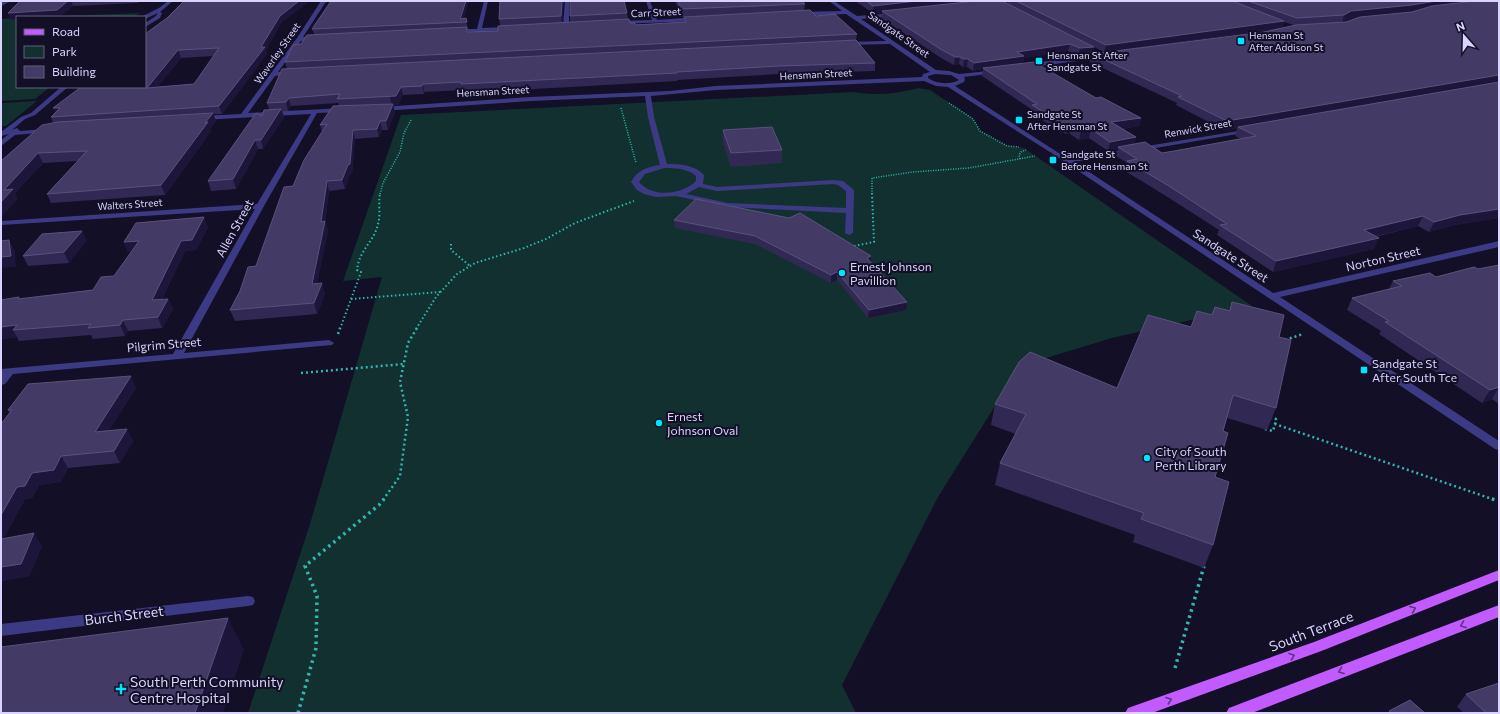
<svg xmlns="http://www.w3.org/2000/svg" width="1500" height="714" font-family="Commissioner,sans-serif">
<rect width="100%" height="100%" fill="#130f26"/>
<g fill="#12302f">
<path d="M140,13L134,17H36Z"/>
<path d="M17,18V87H50L35,99L1,101V19Z"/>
<path d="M918,88L930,90L973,119L980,131L985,134L1007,146L1024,148L1252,306L1112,338L1020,366L938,497L842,685L856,713H248L310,524L382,277L343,281L401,115L854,92C875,96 897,94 918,88Z"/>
<path d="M37,101L6,126H1V103Z"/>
</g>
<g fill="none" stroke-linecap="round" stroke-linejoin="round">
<g stroke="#2fb8b0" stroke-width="1.5" stroke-dasharray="1 1.5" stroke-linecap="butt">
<path d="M949,103L973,119L980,131L1007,146L1019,147"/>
<path d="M621,108L636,163"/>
<path d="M1020,159L1019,155L1021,152L1026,150"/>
<path d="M380,194L383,183L400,152L404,133L411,120"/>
<path d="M872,194V178L913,172L969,168L1035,156"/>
</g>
<g stroke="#2fb8b0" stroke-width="2" stroke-dasharray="1.5 2.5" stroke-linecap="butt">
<path d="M451,244V250L470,266"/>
<path d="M854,246L874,242L872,193"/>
<path d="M351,299L440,292"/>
<path d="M340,329L361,272L357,270C359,250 374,242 378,224C381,214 378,203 380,193"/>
<path d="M416,329L436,297L457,274L475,263L524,248L546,239L575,223L634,201"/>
</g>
<g stroke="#2fb8b0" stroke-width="2.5" stroke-dasharray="2 3" stroke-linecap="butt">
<path d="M338,334L340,328"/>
<path d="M1285,340L1303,334"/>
<path d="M301,373L404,364"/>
<path d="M1270,417L1276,419L1275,424"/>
<path d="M1265,429L1273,431L1275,424L1495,500"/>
<path d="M383,500L400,476L408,417L400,382L408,343L417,328"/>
</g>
<g stroke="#2fb8b0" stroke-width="3.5" stroke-dasharray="2.5 4" stroke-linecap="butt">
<path d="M1492,499L1499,501"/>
<path d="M1175,668L1204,566"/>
<path d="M298,713L316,648L317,596L305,566L379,505L384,499"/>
</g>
<g fill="#3d3a85" fill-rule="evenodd">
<path d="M5,1H11L1,6V3Z"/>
<path d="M168,1H173L160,12L162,13L160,18L145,27V23L156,16L158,13L145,19V17H142L143,16L159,8Z"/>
<path d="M321,1H328L325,3L303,37L318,36L321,38L318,40L301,41L278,72L294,71L297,73L296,74L275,76L248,113L343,108L346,110L343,112L317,113L264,206L184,353L329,340L334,343L332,345L13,374L5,384L1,385V369L173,354L255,209L1,225V221L257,204L311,114L201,120L198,118L201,116L241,114L297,38Z"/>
<path d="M484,1H488L482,28L512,27L514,28V30L452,32L451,31L454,29H477Z"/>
<path d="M565,1H569V26L566,28L563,26Z"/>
<path d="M646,1H650L657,20L698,17L701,19L698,21L616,24V22L618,21L652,20Z"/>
<path d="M829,1H834L857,16L897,13V15L895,16L861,19L936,70L949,71L959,74L998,70L999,71L996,73L964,77L965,79L964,82L955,86L1068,159L1251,129V131L1249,132L1074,162L1273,293L1499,241V247L1280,297L1499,441V450L1495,449L1053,154L948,87L936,86L924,81L716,90L651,96L654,117L667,164C680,164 695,165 704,175L703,184L717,187L833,180L843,181L854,190L853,233L849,235L845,233L846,213L728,207L676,196L656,197L644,194L637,190L631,182C637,170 648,167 660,165L648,117L645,96L531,101L381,111L378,109L381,107L531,97L670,91L716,86L922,77L923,74L930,72L890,44L845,45L844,44L847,42L886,41L846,14L799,16L796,14L799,12L842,11ZM935,74L951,75L959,80C949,85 937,84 928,78V76ZM664,168C675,168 687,168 696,176V181C682,195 652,198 639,182L645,174ZM833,184L838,185L846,191V208L728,203L686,194L699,187L717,191Z"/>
<path d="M1105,54L1108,56L1107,57L1025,68L1022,66L1025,64Z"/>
<path d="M61,87H68L35,115L25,119L12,130L17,128L20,131L46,129L49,131L48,132L15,135L1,146V140L9,134L1,136V132L21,117L31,113Z"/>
<path d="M248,596L253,597L255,601L253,605L248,606L1,636V624Z"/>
</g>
<g fill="#c25bff" fill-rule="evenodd">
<path d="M1499,570V580L1324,650L1152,713H1125L1128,708L1314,642Z"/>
<path d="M1499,605V617L1252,713H1226L1229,708Z"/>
</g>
</g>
<g fill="#312854" fill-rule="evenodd">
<path d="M20,1H140L138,3L73,6L59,17H17V19L11,20L8,13Z"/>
<path d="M469,1L463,19L466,18L468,32L498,31L500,25L499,19L500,1H564L562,22H570V16L627,13L628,19L630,23L635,25L684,22V17H681L675,1H802L805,4L804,11L857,34L856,40L875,63V71L779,74L677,80V81L462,93V90L424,92V94L403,95L398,105H393L395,112L388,130H382L379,137L355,139L352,174H350L345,189L329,191L325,222L328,231L317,283L325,294L317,314L235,321L230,310L256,266L293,186L322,132L320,125L339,106L338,103L291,106L288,111H282L284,117L263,149H258L236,189L211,191L208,181L269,109L267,103L287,69L285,62L301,44L314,34L312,29Z"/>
<path d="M855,1H1002L1007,4L1008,1H1499V218L1455,225L1429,232L1418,226L1375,237L1374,249L1273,272L1217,235L1219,230L1166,196L1125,171L1127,163L1116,156L1118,149L1108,151L1089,138L1079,140L1070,134H1066L1030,113L1031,109L982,76L983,69L973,71L967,67H963L959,64L954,65L941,58L881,18L882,12L873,13ZM1359,17L1346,22H1342L1349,19ZM1284,22L1294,25L1282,28ZM1276,29L1264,32L1107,52ZM1094,47L1104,52L1092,54ZM1068,51L1078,56L1092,54L1090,62L1177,103L1176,105L1224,130L1237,128L1235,136L1241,139L1162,153L1134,144L1136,137L1122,129L1139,126L1141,118L1096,98L1023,63L1024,58Z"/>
<path d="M307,3L282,22L266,50L267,54L222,114H213L216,121L210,129L211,131L165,195L51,203L47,194L78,161L43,163L15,193L17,199L1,217V161L53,123L51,117L145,87V34ZM214,56L194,84L157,87L181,58Z"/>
<path d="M723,130L782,150V163L731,167L723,143Z"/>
<path d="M674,220L871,256V263L906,310L868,318L837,280L831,283L755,244L675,228Z"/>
<path d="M208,227L196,250L185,251L162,299H168L173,309L162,328L128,331L125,336L93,339L91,335L19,341L17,337L1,339V300L20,299L93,290L114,276L131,252H128L124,242Z"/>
<path d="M82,231L86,241L69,263L28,266L23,256Z"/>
<path d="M1499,265V404L1492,399L1482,403L1379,334L1381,331L1347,310L1352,298L1389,289L1393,281L1436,277Z"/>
<path d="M1232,302L1279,337L1276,408L1267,430L1227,418L1223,431L1215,477L1213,545L1204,568L1133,542L1135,535L995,485L1000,463L1016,434L991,425L995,404L1117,388L1212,315L1229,311Z"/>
<path d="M136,388L109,430L127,429L133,441L120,463L68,468L61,482L39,485L32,498L25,499L3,539L42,546L29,576L1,581V424L9,413L8,410Z"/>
<path d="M1466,694L1499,713H1464L1457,707Z"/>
</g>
<g fill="#1d163a">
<path d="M68,1H71L73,6L59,17H17V19L11,20L8,13Z"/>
<path d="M299,1H308L307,3L282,22L266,50L267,54L222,114L219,106L280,16Z"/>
<path d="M466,1H469L462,22L460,19Z"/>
<path d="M562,1H564L562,23L561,16Z"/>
<path d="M917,1H980L873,13V6Z"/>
<path d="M1436,1H1491L1429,9L1409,13L1349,19L1342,23L1344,15L1351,11Z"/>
<path d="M1284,21L1282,28L1104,52L1106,45Z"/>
<path d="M1070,44L1068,51L1024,58L1023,64L983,68V69L973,71L974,63L1017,52Z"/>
<path d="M1094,47L1092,54L1078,56L1080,48Z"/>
<path d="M178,50L181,58L150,95L147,88Z"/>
<path d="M955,57H960L959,64L954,65Z"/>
<path d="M964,59H968L967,67H963Z"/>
<path d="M1499,75V82L1238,127L1237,128L1224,130L1227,121Z"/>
<path d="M423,84L424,92V94L422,86Z"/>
<path d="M401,87L403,95L398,105H393L395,112L388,130L386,121L392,106L390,97Z"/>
<path d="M289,98L291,106L288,111L286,102Z"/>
<path d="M53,108H60L56,116Z"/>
<path d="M281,109L284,117L263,149L261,140Z"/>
<path d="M213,113L216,121L210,129L211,131L165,195L161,185L205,123Z"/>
<path d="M1141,118L1139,126L1109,131L1111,122Z"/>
<path d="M380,121L382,130L379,137L377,129Z"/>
<path d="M1072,125L1070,134H1066L1067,126Z"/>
<path d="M1091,129L1089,138L1079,140L1081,131Z"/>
<path d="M353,130L355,139L352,174H350L345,189L342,180Z"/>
<path d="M1136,137L1133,146L1118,147V149L1108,151L1110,142Z"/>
<path d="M255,140L258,149L236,189L233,179Z"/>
<path d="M38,153L43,163L15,193L17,199L1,217V202L4,190Z"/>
<path d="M327,181L329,191L325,222L328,231L315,294L312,284Z"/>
<path d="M1499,209V218L1455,225L1429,232L1434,222L1460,215Z"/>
<path d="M1423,216L1418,226L1359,240L1364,230Z"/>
<path d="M204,217L208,227L196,250L185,251L156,311L152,300L181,241Z"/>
<path d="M82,231L86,241L69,263L64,252Z"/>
<path d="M1379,238L1374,249L1273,272L1276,261Z"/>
<path d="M9,240L15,251L16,267L1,268V257Z"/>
<path d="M139,241L144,251L128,252L124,242Z"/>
<path d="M871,256V264L867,258Z"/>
<path d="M837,272V280L831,283V275Z"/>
<path d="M322,283L325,294L317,314L314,303Z"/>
<path d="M168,299L173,309L162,328L158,317Z"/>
<path d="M907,302L906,310L868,318L869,310Z"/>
<path d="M123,320L128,331L125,336L120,325Z"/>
<path d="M17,325L13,330L17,337L1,339V327Z"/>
<path d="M131,376L136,388L101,443L95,432Z"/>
<path d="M1499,387L1492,399L1482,403L1490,390Z"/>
<path d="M127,429L133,441L120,463L114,451Z"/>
<path d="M61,456L68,468L61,482L39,485L32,498L25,499L3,539L7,546L1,549V515L17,487L32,473Z"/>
<path d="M34,533L42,546L29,576L1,581V567Z"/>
<path d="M228,618L244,650L223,713H195Z"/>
</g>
<g fill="#433a66" stroke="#5a527e" fill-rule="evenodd">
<path d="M20,1H68L57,10L8,13Z"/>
<path d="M184,1H299L280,16L261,47H265L219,106L51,117L60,108H53L81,87H145V34L167,18ZM219,48L194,84L147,88L178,50Z"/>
<path d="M331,1H466L460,19L466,18L467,22L312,29Z"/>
<path d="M500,1H562L561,16L499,19Z"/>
<path d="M570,1H624L627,13L570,16Z"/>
<path d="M678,1H802L805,4L681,9Z"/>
<path d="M866,1H917L873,6Z"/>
<path d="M976,1H1002L1094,47L1080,48L1070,44L1017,52L1024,56L974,63L968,59H964L960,57H955L942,50L882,11Z"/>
<path d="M1016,1H1232L1284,21L1106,45Z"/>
<path d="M1248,1H1436L1412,5L1351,11L1344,15L1297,18Z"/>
<path d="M1475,1H1499V75L1227,121L1178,97L1182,96L1092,54L1264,32L1296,25L1346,22L1360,17L1412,12L1432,6Z"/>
<path d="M810,10L816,16L835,14L857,34L285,62L293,45L301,44L307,35L467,27V32L498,31V26L629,19L630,23H635V25L686,22L684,17Z"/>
<path d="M856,40L875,63L779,66L677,72V73L461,84V82L423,84L422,86L401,87L396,96L337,99L340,94L289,98L286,102L267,103L282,69Z"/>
<path d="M1034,62L1096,98L1101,97L1141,118L1111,122L1136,137L1110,142L1091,129L1081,131L1072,125L1067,126L1032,105L1037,104L983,68Z"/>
<path d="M1499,82V209L1460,215L1434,222L1423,216L1364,230L1379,238L1276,261L1220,225L1227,224L1169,186L1127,161L1137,159L1118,147L1145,142L1162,153L1174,151L1256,136L1238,127Z"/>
<path d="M393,104L386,121H380L377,129L353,130L350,164L348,165L342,180L327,181L321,222L325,221L312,284L322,283L314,303L230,310L240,291L248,267L256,266L284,187L293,186L304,160L327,124L320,125L333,106Z"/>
<path d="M281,109L261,140H255L233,179L208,181L256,113L262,116L264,110Z"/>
<path d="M213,113L205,123L208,122L161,185L47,194L87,151L38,153L4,190L13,189L1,202V161L42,125L58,122Z"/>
<path d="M772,127L782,150L731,153L723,130Z"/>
<path d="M696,199L789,218L800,213L871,256L867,258L907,302L869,310L837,272L831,275L755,236L674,220Z"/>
<path d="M204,217L192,240L181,241L152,300L168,299L158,317L123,320L120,325L88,328L91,324L13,330L17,325L1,327V300L19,297L18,299L93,290L101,277L114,276L139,241L124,242L136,223Z"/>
<path d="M82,231L64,252L23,256L42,234Z"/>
<path d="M9,240L11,256L1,257V241Z"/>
<path d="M1499,265V387L1490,390L1385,322L1389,321L1352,298L1402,286L1393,281L1430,273L1436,277L1474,267L1478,269Z"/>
<path d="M1232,302L1284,315L1279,337L1291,340L1276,408L1233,395L1223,431L1228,433L1215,477L1229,482L1213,545L1141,519L1144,513L1000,463L1026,414L995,404L1019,362L1030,352L1117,388L1148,315L1191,327L1197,311L1212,315L1215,307L1230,311Z"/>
<path d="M131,376L95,432L127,429L114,451L61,456L54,470L32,473L25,486L17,487L1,515V424L12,410H8L28,384Z"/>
<path d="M34,533L21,564L1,567V539Z"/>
<path d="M228,618L195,713H1V647Z"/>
<path d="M1499,683V713H1486L1466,694Z"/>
<path d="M1410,700L1425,713H1391L1389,711Z"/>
</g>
<defs><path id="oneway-chevron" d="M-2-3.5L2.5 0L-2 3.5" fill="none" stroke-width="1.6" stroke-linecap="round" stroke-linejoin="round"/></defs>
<g stroke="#623188">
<use href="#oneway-chevron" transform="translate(1413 609) rotate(-22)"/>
<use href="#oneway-chevron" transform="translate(1463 625) rotate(159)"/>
<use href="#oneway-chevron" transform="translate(1292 656) rotate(-20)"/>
<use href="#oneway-chevron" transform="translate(1341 671) rotate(159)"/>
<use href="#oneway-chevron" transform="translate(1169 700) rotate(-20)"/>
</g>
<g fill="#00e5ff" stroke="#130f26" stroke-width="1.5">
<rect x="1237" y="37" width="8" height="8" rx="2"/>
<rect x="1035" y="57" width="8" height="8" rx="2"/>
<rect x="1015" y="116" width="8" height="8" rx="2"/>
<rect x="1049" y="156" width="8" height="8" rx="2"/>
<circle cx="842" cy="273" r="4"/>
<rect x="1360" y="366" width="8" height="8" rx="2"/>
<circle cx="659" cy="423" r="4"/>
<circle cx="1147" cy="458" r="4"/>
<path d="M119 683h4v4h4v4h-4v4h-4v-4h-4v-4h4z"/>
</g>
<g text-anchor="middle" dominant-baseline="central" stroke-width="4" stroke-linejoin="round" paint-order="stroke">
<g font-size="10" fill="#d9d4ff" stroke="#130f26">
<text transform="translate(656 12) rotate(-3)">Carr Street</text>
<text transform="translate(899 34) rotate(35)">Sandgate Street</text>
<text transform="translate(277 53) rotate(-55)">Waverley Street</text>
<text transform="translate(816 74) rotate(-3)">Hensman Street</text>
<text transform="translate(493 91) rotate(-3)">Hensman Street</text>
<text transform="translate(1198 128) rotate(-10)">Renwick Street</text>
<text transform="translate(130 204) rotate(-4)">Walters Street</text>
</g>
<g font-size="10" fill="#d9d4ff" stroke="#130f26" text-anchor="start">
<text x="1249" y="35">Hensman St<tspan x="1249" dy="12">After Addison St</tspan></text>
<text x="1047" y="55">Hensman St After<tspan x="1047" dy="12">Sandgate St</tspan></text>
<text x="1027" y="114">Sandgate St<tspan x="1027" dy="12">After Hensman St</tspan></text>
<text x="1061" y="154">Sandgate St<tspan x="1061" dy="12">Before Hensman St</tspan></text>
</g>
<g font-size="12" fill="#d9d4ff" stroke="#130f26">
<text transform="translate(234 228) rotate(-61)">Allen Street</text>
<text transform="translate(1231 255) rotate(33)">Sandgate Street</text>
<text transform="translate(1383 258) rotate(-13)">Norton Street</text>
<text transform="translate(164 344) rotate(-5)">Pilgrim Street</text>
</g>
<g font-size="12" fill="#d9d4ff" stroke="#130f26" text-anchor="start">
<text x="850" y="266">Ernest Johnson<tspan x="850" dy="14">Pavillion</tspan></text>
<text x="1372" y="363">Sandgate St<tspan x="1372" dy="14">After South Tce</tspan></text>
<text x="667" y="416">Ernest<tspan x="667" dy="14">Johnson Oval</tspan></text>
<text x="1155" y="451">City of South<tspan x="1155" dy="14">Perth Library</tspan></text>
</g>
<g font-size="14" fill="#d9d4ff" stroke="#130f26">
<text transform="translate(124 615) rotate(-7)">Burch Street</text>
<text transform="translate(1311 631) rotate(-21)">South Terrace</text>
</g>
<g font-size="14" fill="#d9d4ff" stroke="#130f26" text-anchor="start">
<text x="130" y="681">South Perth Community<tspan x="130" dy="16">Centre Hospital</tspan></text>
</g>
</g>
<rect width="1500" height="714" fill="none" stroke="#d9d4ff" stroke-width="4"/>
<rect x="16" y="16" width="130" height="72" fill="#130f26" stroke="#625e7d"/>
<rect x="24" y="29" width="20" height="6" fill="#c25bff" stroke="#625e7d"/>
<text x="52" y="36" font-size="12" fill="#d9d4ff">Road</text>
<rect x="24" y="46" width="20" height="12" fill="#12302f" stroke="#625e7d"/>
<text x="52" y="56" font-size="12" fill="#d9d4ff">Park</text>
<rect x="24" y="66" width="20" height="12" fill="#433a66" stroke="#625e7d"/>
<text x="52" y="76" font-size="12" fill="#d9d4ff">Building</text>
<g transform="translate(1464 36) rotate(340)" stroke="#130f26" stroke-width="3" paint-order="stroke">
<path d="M0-3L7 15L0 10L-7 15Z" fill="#d9d4ff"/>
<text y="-6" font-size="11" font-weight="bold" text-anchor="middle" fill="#d9d4ff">N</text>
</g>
</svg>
